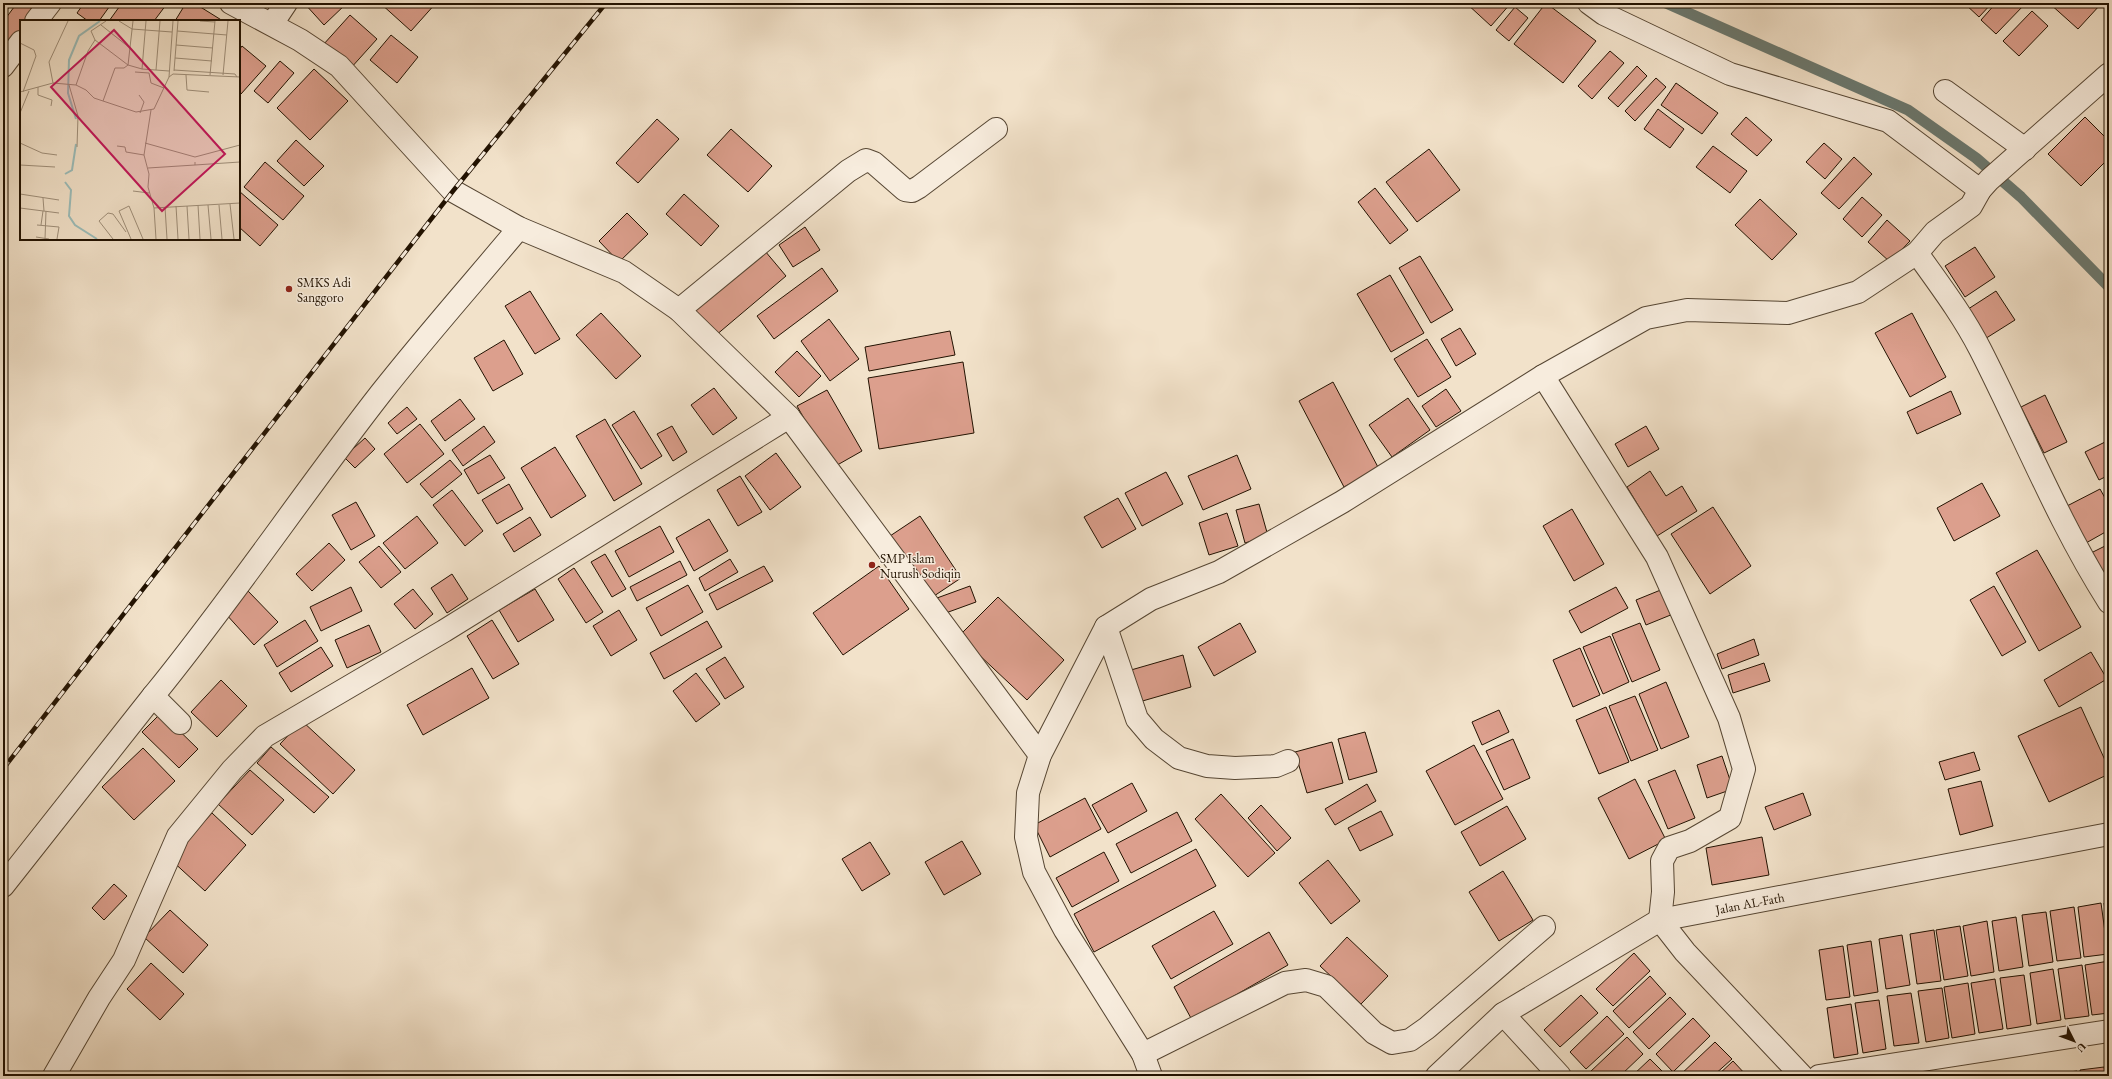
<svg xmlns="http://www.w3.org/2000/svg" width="2112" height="1079" font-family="'EB Garamond',serif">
<rect width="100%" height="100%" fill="#f2e2ca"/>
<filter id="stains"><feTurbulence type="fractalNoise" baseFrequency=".005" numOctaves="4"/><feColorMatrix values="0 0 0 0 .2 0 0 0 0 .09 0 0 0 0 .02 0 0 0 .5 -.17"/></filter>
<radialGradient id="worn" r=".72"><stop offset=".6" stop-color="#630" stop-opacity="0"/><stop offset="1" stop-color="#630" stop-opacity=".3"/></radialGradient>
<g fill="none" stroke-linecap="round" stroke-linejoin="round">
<path stroke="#6b7970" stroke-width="11" d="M1666,3L1908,110L1976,158L2021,197L2109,287"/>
</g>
<g fill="#dc9f8d" stroke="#221201">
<path d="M3,3H12L3,15Z"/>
<path d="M17,3H24L38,13L33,21H21V37L3,51V22Z"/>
<path d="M84,3H112L99,21H88L77,13Z"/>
<path d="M122,3H164L166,5L154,21H109Z"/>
<path d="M186,3H194L223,21H175Z"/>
<path d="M304,3H347L324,25Z"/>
<path d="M380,3H436L411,31Z"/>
<path d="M1354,3H1365L1360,8Z"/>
<path d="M1466,3H1511L1491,26Z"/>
<path d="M1546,3L1596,41L1563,83L1514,44Z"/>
<path d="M1964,3H1992L1979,17Z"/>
<path d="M1996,3L2025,4L1996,34L1981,20Z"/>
<path d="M2049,3H2098L2100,5L2078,29Z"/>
<path d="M2101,3H2109L2105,7Z"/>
<path d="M1515,7L1528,18L1509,41L1496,30Z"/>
<path d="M2032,11L2048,26L2019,56L2003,41Z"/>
<path d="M350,15L377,39L350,69L323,45Z"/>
<path d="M391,35L418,57L397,83L370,60Z"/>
<path d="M242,46L266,66L241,94L239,92V50Z"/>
<path d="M1610,51L1624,63L1592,99L1578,86Z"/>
<path d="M280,61L294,73L268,103L254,91Z"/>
<path d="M1637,66L1647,76L1618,107L1608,98Z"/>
<path d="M314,69L348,101L310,140L277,108Z"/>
<path d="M1656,78L1666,87L1635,121L1625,111Z"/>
<path d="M1676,83L1718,113L1702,134L1661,105Z"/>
<path d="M1658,109L1684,129L1670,148L1644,129Z"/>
<path d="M1746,117L1772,140L1757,156L1731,134Z"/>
<path d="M2085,117L2109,141V158L2081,186L2048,154Z"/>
<path d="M657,119L679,139L638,183L616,163Z"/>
<path d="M731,129L772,166L748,192L707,155Z"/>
<path d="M296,140L324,166L304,186L277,161Z"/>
<path d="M1824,143L1842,159L1825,179L1806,162Z"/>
<path d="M1713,146L1747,171L1730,193L1696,167Z"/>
<path d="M1429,149L1460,190L1417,222L1386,182Z"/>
<path d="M1854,157L1872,174L1839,209L1821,193Z"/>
<path d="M265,162L304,196L283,220L244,187Z"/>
<path d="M1375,188L1408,230L1390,244L1358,202Z"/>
<path d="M239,191L278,225L260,246L239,227Z"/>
<path d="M684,194L719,226L701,246L666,214Z"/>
<path d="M1862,197L1882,215L1862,237L1843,219Z"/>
<path d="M1760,199L1797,234L1772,260L1735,225Z"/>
<path d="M627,213L648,234L619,262L599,241Z"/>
<path d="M1887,220L1910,241L1890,262L1868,242Z"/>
<path d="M805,227L820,250L793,267L779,245Z"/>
<path d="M1975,247L1995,277L1965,297L1945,266Z"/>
<path d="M765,251L786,276L715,336L693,310Z"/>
<path d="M1420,256L1453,310L1431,323L1399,268Z"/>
<path d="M822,268L838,291L774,339L757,316Z"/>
<path d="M1390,275L1424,333L1391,352L1357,294Z"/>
<path d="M530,291L560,339L535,354L505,306Z"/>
<path d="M1996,291L2015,320L1980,342L1962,313Z"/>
<path d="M601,313L641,356L616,379L576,335Z"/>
<path d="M1912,313L1946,377L1910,397L1875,333Z"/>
<path d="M829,319L859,359L830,381L801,341Z"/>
<path d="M1460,328L1476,354L1456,366L1441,339Z"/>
<path d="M950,331L955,355L869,371L865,347Z"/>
<path d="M1427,339L1451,377L1418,397L1394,359Z"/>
<path d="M504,340L523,374L493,391L474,358Z"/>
<path d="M797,351L821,376L799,397L775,372Z"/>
<path d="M963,362L974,433L879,449L868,378Z"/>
<path d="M1333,382L1379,469L1344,487L1299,401Z"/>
<path d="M714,388L737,418L713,435L691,405Z"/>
<path d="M1446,389L1461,411L1436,427L1422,406Z"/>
<path d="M827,390L862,451L832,468L797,406Z"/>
<path d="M1951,391L1961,414L1917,434L1907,412Z"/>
<path d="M2045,395L2067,442L2044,453L2021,407Z"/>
<path d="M1408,398L1430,430L1392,457L1369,425Z"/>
<path d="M460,399L475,419L445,441L431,421Z"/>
<path d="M407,407L417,419L397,434L388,423Z"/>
<path d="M634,411L662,456L641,469L612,425Z"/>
<path d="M605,419L642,484L614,501L576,436Z"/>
<path d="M420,424L444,454L407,483L384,454Z"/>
<path d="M484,426L495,442L463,466L452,450Z"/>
<path d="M672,426L687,452L673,461L657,434Z"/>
<path d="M1646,426L1659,449L1628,467L1615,444Z"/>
<path d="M365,438L375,449L355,468L344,457Z"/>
<path d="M2109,440V475L2099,480L2085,452Z"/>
<path d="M555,447L586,496L551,518L521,468Z"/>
<path d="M776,453L801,487L770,510L745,476Z"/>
<path d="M490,455L505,478L478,494L464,470Z"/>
<path d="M1237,455L1251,489L1203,510L1188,476Z"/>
<path d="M450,460L462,474L432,498L420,484Z"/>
<path d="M1650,471L1666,496L1682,486L1697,511L1657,536L1627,487Z"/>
<path d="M1166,472L1183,504L1142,526L1125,493Z"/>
<path d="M740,476L762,512L738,526L717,490Z"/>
<path d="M1982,483L2000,516L1954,541L1937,508Z"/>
<path d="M509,484L523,509L497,524L482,500Z"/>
<path d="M2100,489L2109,505V530L2086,543L2067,506Z"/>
<path d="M452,490L483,531L465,546L433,505Z"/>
<path d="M1118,498L1136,529L1102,548L1084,517Z"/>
<path d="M356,502L375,536L351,550L332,515Z"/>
<path d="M1259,504L1268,536L1245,543L1236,510Z"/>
<path d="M1713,507L1751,566L1710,594L1671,534Z"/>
<path d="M1572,509L1604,564L1574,581L1543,526Z"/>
<path d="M1227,513L1238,546L1209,555L1199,523Z"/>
<path d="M417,516L438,543L405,569L383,543Z"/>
<path d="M920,516L961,578L931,598L890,536Z"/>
<path d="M530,517L541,535L514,552L503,534Z"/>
<path d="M709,519L728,551L694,571L676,538Z"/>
<path d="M660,526L674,552L629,577L615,551Z"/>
<path d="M329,543L345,560L312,591L296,574Z"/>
<path d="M2109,544V570L2098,576L2087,555Z"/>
<path d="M379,546L401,572L381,588L359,562Z"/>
<path d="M2037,550L2081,627L2039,651L1996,573Z"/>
<path d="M605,554L626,589L612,597L591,562Z"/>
<path d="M730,559L738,572L705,591L699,578Z"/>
<path d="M680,561L687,575L637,601L630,587Z"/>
<path d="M764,566L773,581L717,610L709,594Z"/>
<path d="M879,566L909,609L843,655L813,613Z"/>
<path d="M574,568L603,612L586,623L558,579Z"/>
<path d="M452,574L468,599L447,613L431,588Z"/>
<path d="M688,585L703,612L661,636L646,608Z"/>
<path d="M970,586L976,602L943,614L937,598Z"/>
<path d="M1994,586L2026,642L2002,656L1970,600Z"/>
<path d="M351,587L362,611L321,631L310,607Z"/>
<path d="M1616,587L1628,608L1581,633L1569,611Z"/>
<path d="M1668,587L1678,612L1646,625L1636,600Z"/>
<path d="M413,589L433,614L415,629L394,604Z"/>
<path d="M535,589L554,620L518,642L499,610Z"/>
<path d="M248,591L278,622L254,645L225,613Z"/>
<path d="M998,597L1064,660L1027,700L959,636Z"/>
<path d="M619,610L637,640L611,656L593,626Z"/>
<path d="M305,620L318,641L277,667L264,645Z"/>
<path d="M492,620L519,664L493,679L467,636Z"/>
<path d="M707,621L722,647L664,679L650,653Z"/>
<path d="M1240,623L1256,652L1214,676L1198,647Z"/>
<path d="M1640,623L1660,670L1632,682L1612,634Z"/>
<path d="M369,625L381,652L347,668L335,640Z"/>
<path d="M1610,636L1629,682L1603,694L1583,647Z"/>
<path d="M1754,639L1759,655L1722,669L1717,654Z"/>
<path d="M321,647L333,666L291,692L279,673Z"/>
<path d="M1580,648L1600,695L1573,707L1553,660Z"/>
<path d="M2091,652L2107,679L2059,707L2044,680Z"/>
<path d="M1183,655L1191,687L1139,702L1131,670Z"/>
<path d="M725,657L744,687L725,699L706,669Z"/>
<path d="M1764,663L1770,681L1733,693L1728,675Z"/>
<path d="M472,668L489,698L423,735L407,705Z"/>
<path d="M696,673L720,704L696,722L673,691Z"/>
<path d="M221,680L247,706L217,737L191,712Z"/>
<path d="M1666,682L1689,737L1661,749L1639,694Z"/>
<path d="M1635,696L1658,750L1631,761L1609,706Z"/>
<path d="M1606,707L1629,762L1599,774L1576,720Z"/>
<path d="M2081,707L2109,769V774L2049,802L2018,736Z"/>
<path d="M1499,710L1509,732L1482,745L1472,722Z"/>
<path d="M161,713L198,749L179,768L142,732Z"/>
<path d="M302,721L355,770L333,794L280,744Z"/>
<path d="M1365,732L1377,772L1349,780L1338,739Z"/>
<path d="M1513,739L1530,778L1504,790L1486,751Z"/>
<path d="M1332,742L1343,783L1307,793L1295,752Z"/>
<path d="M1474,745L1503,799L1455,825L1426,771Z"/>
<path d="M271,747L329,797L314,813L257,763Z"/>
<path d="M143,748L175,781L134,820L102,787Z"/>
<path d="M1974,752L1980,770L1945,780L1939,762Z"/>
<path d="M1722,756L1733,789L1707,798L1697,765Z"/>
<path d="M250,770L284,800L252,835L218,804Z"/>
<path d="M1675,770L1695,818L1668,829L1648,781Z"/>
<path d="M1635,779L1666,840L1629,859L1598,798Z"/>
<path d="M1981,781L1993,826L1960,835L1948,789Z"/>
<path d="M1132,783L1147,811L1108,833L1092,805Z"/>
<path d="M1367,784L1376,801L1335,825L1325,809Z"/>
<path d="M1803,793L1811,815L1774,830L1765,807Z"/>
<path d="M1221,794L1275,853L1248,877L1195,819Z"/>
<path d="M1085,798L1101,829L1050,857L1034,825Z"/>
<path d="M1261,805L1291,838L1277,851L1248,818Z"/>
<path d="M1507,806L1526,839L1480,866L1461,832Z"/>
<path d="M1381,811L1393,835L1360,851L1348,828Z"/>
<path d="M1177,812L1192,841L1131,873L1116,844Z"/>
<path d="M212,813L246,845L205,891L170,859Z"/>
<path d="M1762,837L1769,875L1712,885L1706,848Z"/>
<path d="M962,841L981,874L944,895L925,862Z"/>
<path d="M870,842L890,874L862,891L842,859Z"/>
<path d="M1196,849L1216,886L1094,952L1074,914Z"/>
<path d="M1104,852L1119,881L1072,907L1056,878Z"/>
<path d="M1328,860L1360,901L1331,924L1299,883Z"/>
<path d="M1503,871L1533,920L1499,941L1469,892Z"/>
<path d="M114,884L127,896L104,920L92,908Z"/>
<path d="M2101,903L2108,954L2084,957L2078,907Z"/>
<path d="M2104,903H2109V941Z"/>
<path d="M2074,907L2081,958L2057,961L2050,911Z"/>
<path d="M170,910L208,945L183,973L144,937Z"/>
<path d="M1214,911L1233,944L1171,979L1152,946Z"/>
<path d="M2046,912L2053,962L2029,966L2022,915Z"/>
<path d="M2016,917L2023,967L1999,971L1992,921Z"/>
<path d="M1987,921L1994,972L1971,976L1963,926Z"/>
<path d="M1960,926L1968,976L1944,980L1936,930Z"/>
<path d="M1934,930L1941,981L1917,984L1910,934Z"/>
<path d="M1269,932L1288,965L1192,1020L1174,987Z"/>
<path d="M1902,935L1910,985L1886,989L1879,939Z"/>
<path d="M1347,937L1388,976L1361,1004L1320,966Z"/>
<path d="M1871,941L1878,992L1854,996L1847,945Z"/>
<path d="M1843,946L1850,997L1826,1000L1819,950Z"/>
<path d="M1634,953L1650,971L1613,1006L1596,989Z"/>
<path d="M2109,961V1013L2092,1015L2085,965Z"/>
<path d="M151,963L184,994L160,1020L127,989Z"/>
<path d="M2082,965L2089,1016L2065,1019L2058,969Z"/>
<path d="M2053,969L2061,1020L2037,1024L2030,973Z"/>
<path d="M2024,975L2031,1025L2007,1029L2000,978Z"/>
<path d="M1650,976L1666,994L1629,1028L1613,1011Z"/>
<path d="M1995,979L2003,1029L1979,1033L1971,983Z"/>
<path d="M1968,983L1975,1034L1952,1038L1944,987Z"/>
<path d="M1942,988L1949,1038L1926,1042L1918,991Z"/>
<path d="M1911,993L1919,1043L1894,1046L1887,996Z"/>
<path d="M1581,995L1598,1013L1560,1047L1544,1030Z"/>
<path d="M1670,997L1686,1014L1649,1049L1633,1032Z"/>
<path d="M1879,1000L1886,1049L1863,1053L1855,1003Z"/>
<path d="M1851,1004L1858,1054L1834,1058L1827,1008Z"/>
<path d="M1607,1016L1624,1034L1586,1069L1570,1052Z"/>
<path d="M1693,1018L1710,1036L1673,1072L1656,1054Z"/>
<path d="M1627,1037L1643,1054L1620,1076H1594L1590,1072Z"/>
<path d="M1715,1042L1732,1059L1713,1076H1679Z"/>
<path d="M1650,1059L1667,1076H1632Z"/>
<path d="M1733,1061L1747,1076H1717Z"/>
<path d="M2104,1067L2106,1076H2081L2080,1070Z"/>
<path d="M2077,1071L2078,1076H2053V1074Z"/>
</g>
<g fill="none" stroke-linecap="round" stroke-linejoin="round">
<g stroke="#564633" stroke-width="24">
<g id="minor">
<path d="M231,3L300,40L339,66L453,191L519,228L624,272L679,310L789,417L1040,755"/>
<path d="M1589,3L1604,14L1730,74L1888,121L1980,190"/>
<path d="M36,21L50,3"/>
<path d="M272,24L286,3"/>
<path d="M3,66L21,42"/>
<path d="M2109,74L1989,180L1980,190L1971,206L1935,232L1917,253C1939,284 1962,314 1980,349C2023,433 2058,522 2109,602"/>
<path d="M1945,91L2025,149"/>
<path d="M679,310L848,171L866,160L874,163L905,190L912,191L919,187L996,129"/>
<path d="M1543,376L1657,557L1729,718L1744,769L1730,818L1690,841L1669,848L1662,861L1663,892L1660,920L1685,952L1802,1076"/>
<path d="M1106,627L1137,719L1154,739L1179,758L1207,766L1235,768L1276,766L1288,761"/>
<path d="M180,723L153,696C233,598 303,493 381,393C425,337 473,283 519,228"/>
<path d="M3,886L153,696"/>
<path d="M1503,1014L1560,1076"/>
<path d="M1143,1054L1285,983L1306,980L1326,986L1374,1033L1392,1043L1410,1040L1427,1028L1544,927"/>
<path d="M54,1076L99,998L124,960L178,836L232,770L265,736L444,631L789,417"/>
<path d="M1151,1076L1143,1054L1065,930L1034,872L1026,837L1028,793L1040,755L1106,627L1151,599L1219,572L1342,502L1543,376L1646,318L1687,310L1788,313L1858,292L1917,253"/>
<path id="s1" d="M1437,1076L1503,1014L1660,920L2109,834"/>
<path d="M1819,1076L2109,1031"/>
</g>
</g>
<use href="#minor" stroke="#f7ecdd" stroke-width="22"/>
<g stroke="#221201" stroke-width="4.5">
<path id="rail" d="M3,769L453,191L606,3"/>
</g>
<use href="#rail" stroke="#f7ecdd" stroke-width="3" stroke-dasharray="9" stroke-linecap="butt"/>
</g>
<g fill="#8f2418" stroke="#f7ecdd" stroke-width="1.5">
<circle cx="289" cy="289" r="4"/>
<circle cx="872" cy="565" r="4"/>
</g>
<g text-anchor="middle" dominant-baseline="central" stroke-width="3" stroke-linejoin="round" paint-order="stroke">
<g font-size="13" fill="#221201" stroke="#f7ecdd" text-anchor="start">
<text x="297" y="282">SMKS Adi<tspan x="297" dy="15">Sanggoro</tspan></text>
<text x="880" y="558">SMP Islam<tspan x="880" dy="15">Nurush Sodiqin</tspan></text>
</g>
<g font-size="13" fill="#221201" stroke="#f7ecdd">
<text stroke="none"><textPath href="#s1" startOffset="365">Jalan AL-Fath</textPath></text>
</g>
</g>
<g transform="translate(20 20)">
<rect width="220" height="220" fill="#f2e2ca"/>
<path fill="none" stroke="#9bbdba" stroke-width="2" d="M56,99L48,73L49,40L59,16L80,1M45,154L52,150L56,124M45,162L51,170L49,196L55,205L77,219"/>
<path fill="none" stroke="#9f8f7a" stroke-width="1" d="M86,1L71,11L75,20L108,45L122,49L149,51M99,1L112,9L152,12M180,1L195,2M81,5L110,28M157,11L207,15M0,23L14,30L16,36L3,72M156,25L193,28M155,38L192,41M122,49L126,1M136,50L140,1M154,50L215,54L217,57M154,51L158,1M115,52L129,53L131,63L144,68M166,55L167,70L189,72M190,55L195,1M203,55L208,1M149,57L153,54L220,57M33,63L29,42L48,1M49,65L58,96L57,127M56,65L66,70L74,78L116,92L134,89L149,57L153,1M18,67V75L32,80L31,86M0,72L33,63L56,65L68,31L75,20M119,75L124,82L120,93M83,81L95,48H104L108,45L113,1M131,90L124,135L129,154L128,167L134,188L136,219M0,93L9,71M0,123L22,133L37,135M125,123L175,137L220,125M97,126L105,127L106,132L124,135M0,145L35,147M175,145L220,142M128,148L175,145V142M113,171L129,173M0,174L39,180M23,178L24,191M210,184L214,219M178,185L180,219M188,185L191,219M199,185L202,219M156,186L158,219M167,186L169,219M145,187L147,219M0,188L39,193M134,188L220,183M17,205L39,207L37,219M21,205L23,191M16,217L29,219M25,219L26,191M93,219L79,201L88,193L93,194L106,212M111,219L99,191L109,186L123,219"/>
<path fill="#c2185b" fill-opacity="0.15" stroke="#c2185b" stroke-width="2" d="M94,10L205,134L142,191L31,67Z"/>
<rect width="220" height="220" fill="none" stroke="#221201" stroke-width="2"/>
</g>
<rect width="2112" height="1079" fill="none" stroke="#f2e2ca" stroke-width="16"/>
<rect x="4" y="4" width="2104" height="1071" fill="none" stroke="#221201" stroke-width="2"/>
<rect x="8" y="8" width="2096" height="1063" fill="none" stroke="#221201"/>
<g transform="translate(2074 1041) rotate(132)" stroke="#f7ecdd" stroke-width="3" paint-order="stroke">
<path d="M0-3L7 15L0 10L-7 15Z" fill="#221201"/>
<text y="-6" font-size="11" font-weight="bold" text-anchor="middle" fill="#221201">U</text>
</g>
<rect width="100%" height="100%" filter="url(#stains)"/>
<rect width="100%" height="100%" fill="url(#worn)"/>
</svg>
